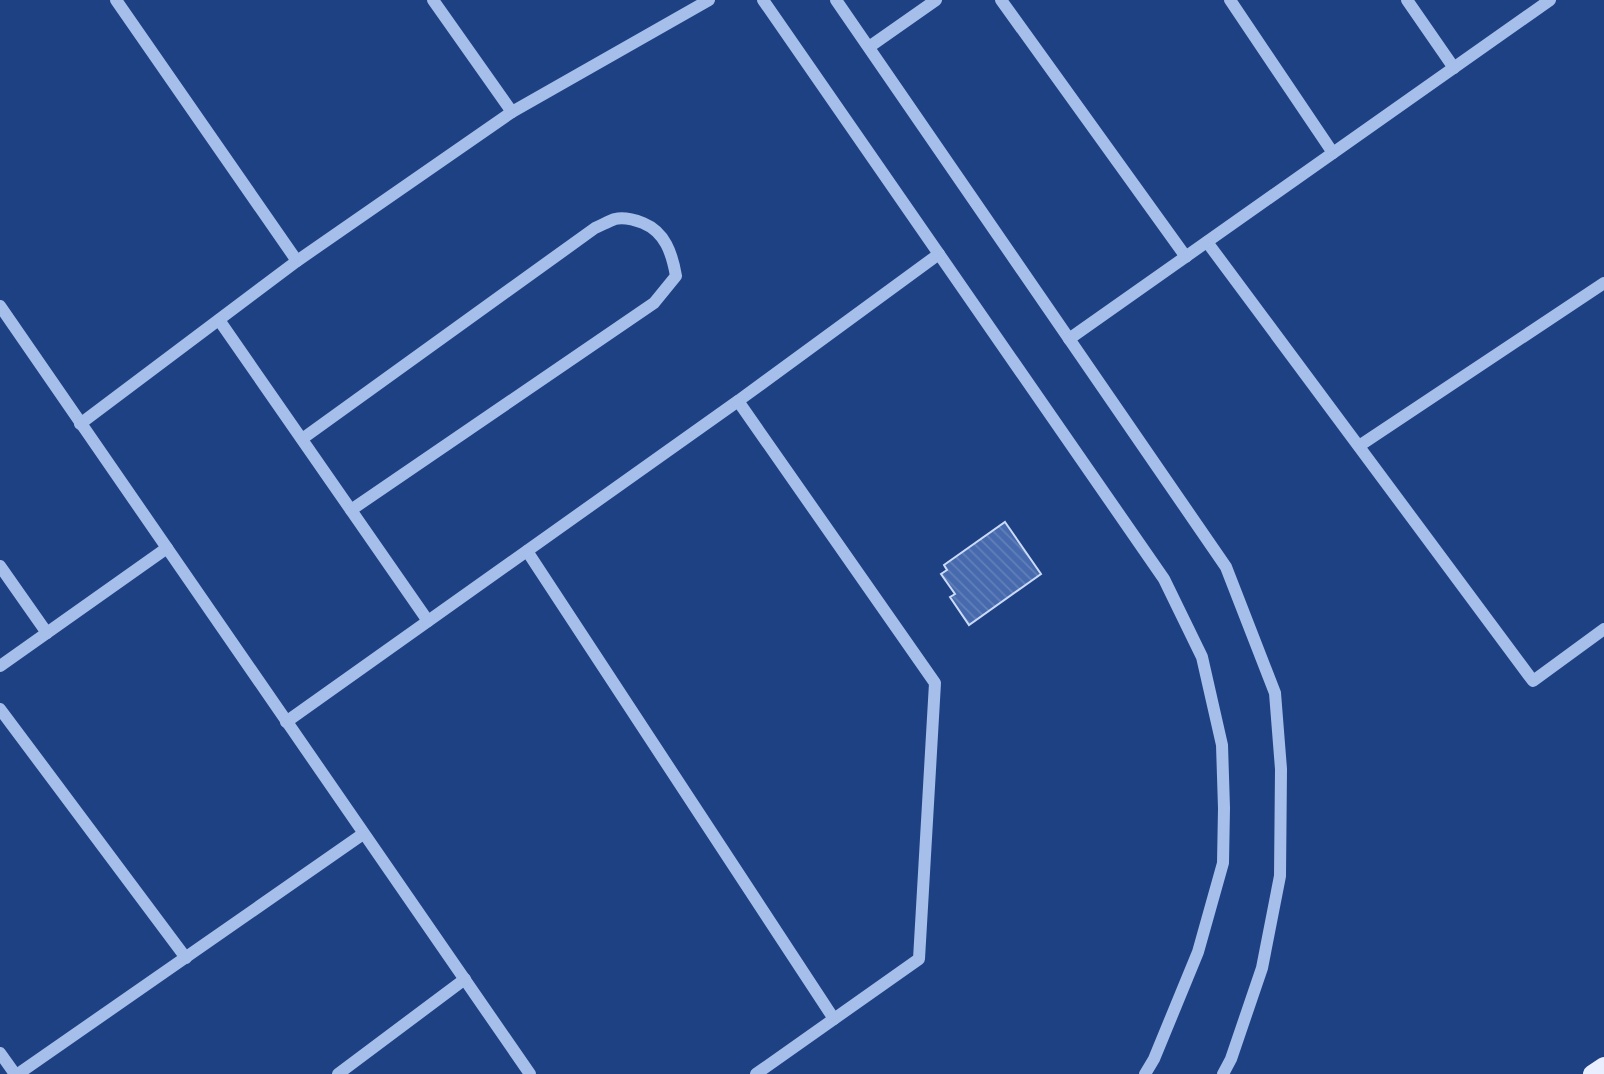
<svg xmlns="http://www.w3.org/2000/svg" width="1604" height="1074" font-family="'DejaVu Sans',sans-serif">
<defs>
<pattern id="building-back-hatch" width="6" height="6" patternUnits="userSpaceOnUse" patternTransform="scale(1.75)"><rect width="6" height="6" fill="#466aad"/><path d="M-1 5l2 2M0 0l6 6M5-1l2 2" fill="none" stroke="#6280b9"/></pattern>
</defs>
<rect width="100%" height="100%" fill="#1e4184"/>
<path fill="url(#building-back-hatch)" stroke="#cadaf8" stroke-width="2" d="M1005,522L1041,574L969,625L950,597L955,594L941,574L947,570L944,565Z"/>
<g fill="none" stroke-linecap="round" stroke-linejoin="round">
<g stroke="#a5beea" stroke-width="12">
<path d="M116,0L297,261"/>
<path d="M763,0L1164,579L1202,657L1222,745L1224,808L1223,863L1198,952L1154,1059L1145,1074"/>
<path d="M836,0L1226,567L1275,693L1281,769L1280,876L1262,968L1231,1059L1223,1074"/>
<path d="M1001,0L1186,257"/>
<path d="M1230,0L1333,153"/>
<path d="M1407,0L1454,68"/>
<path d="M869,47L936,0"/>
<path d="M512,112L709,0"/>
<path d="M1207,242L1533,681L1604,629"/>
<path d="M0,306L530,1074"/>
<path d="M219,320L428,621"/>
<path d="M1069,339L1550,0"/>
<path d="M738,401L939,254"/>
<path d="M80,424L297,261L512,112L433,0"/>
<path d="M302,439L595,228C602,225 609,221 615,219C624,217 635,220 643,223C665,232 672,253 676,276L654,303L351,510"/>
<path d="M1359,446L1604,283"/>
<path d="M527,551L834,1019"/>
<path d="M0,566L47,633"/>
<path d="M0,666L167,548"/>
<path d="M0,709L186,958"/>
<path d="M286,722L738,401L935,683L919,959L756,1074"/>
<path d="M0,1053L15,1074"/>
<path d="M18,1074L363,834"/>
<path d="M338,1074L465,979"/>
</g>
<path stroke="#e9effe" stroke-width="18" d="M1592,1074L1604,1066"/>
</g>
</svg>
